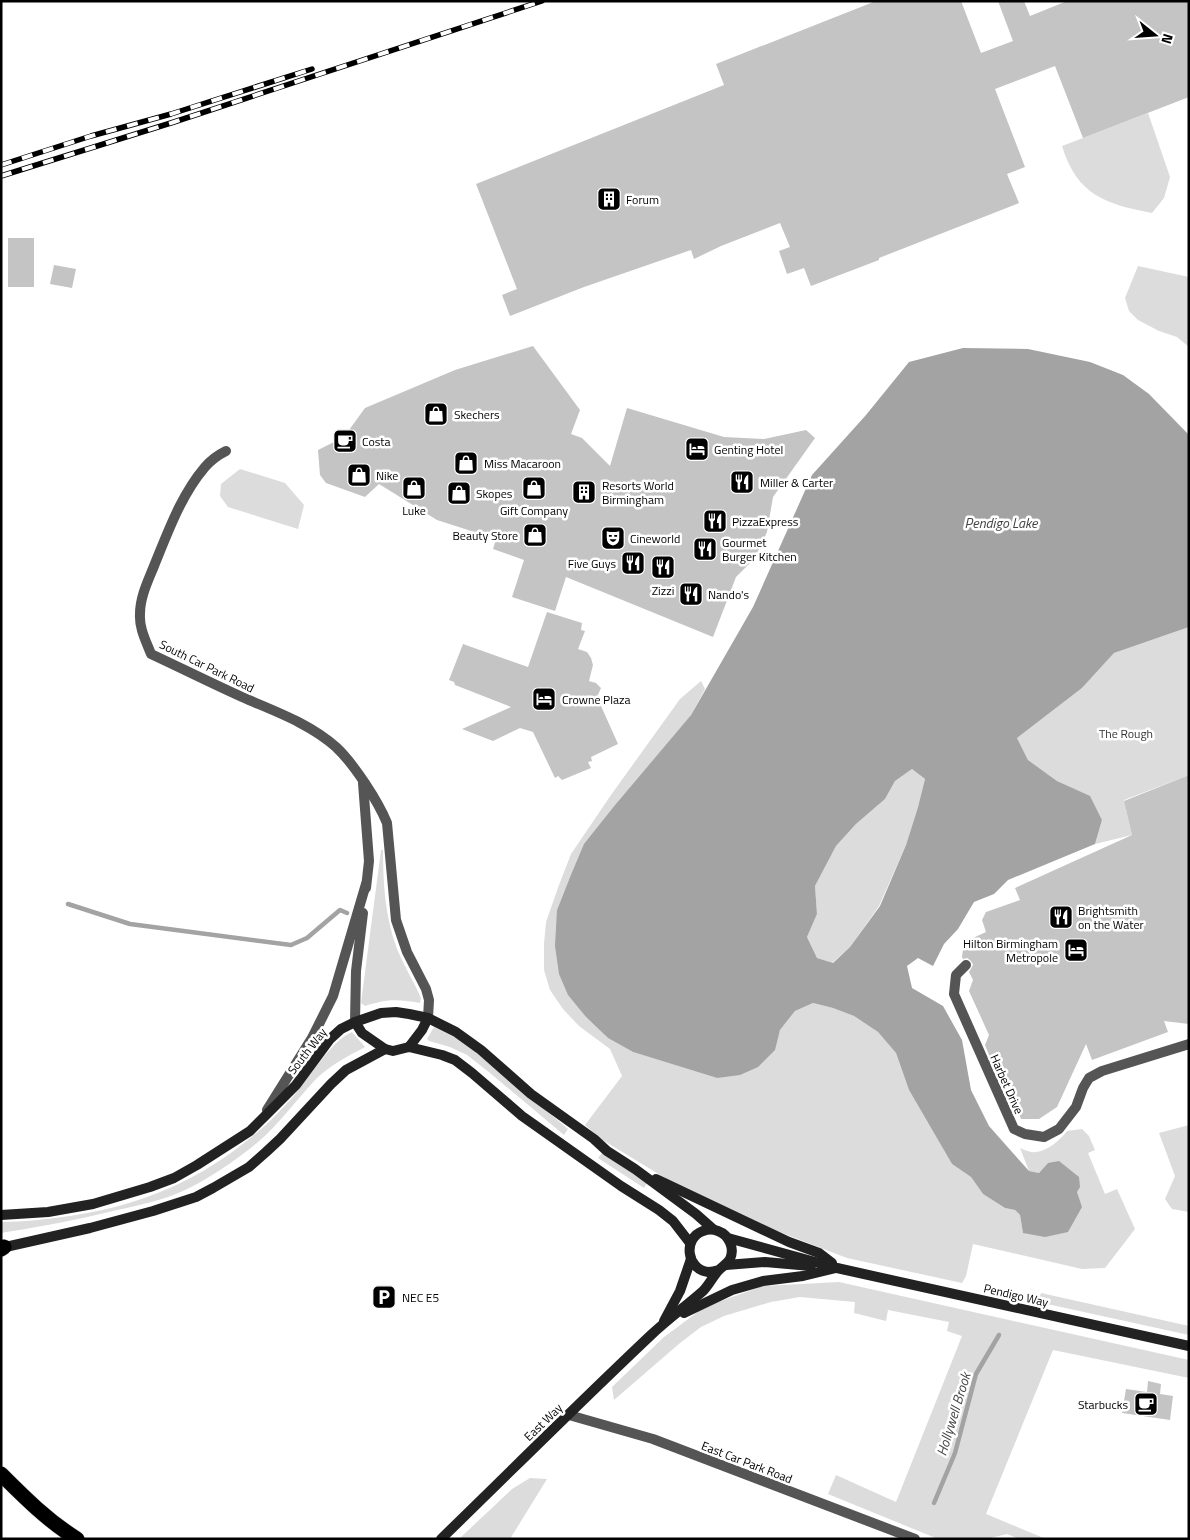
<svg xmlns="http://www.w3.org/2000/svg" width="1190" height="1540" font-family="'Titillium Web',sans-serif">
<rect width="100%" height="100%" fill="#fff"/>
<g fill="#dcdcdc">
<path d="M1148,113L1170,177L1164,198L1152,213C1105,204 1077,195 1062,146Z"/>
<path d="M1138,266L1189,277V347L1177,337L1159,331L1138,320L1129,311L1125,298Z"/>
<path d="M240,469L285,483L304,505L298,529L228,507L220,496L221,484Z"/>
<path d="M1189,627V775L1124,800L1132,835L1095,844L1102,820L1090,797L1057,781L1028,760L1017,738L1082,688L1114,653Z"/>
<path d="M701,681L705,689L691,715L615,805L585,844L570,877L557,910L569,995L586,1017L608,1038L633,1052L717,1078L774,1050L780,1030L795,1011L813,1003L833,1008L854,1016L878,1032L896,1053L909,1090L952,1164L971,1177L983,1194L1005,1208L1015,1210L1020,1215L1023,1233L1081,1207L1077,1192L1048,1163L1039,1173L1029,1171L1020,1148C1025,1150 1031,1153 1036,1152C1048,1151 1060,1140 1067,1131L1082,1129L1089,1136L1095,1150L1088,1153L1105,1194L1117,1189L1135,1229L1105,1268L1082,1269L973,1244L966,1276L962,1283L847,1258L769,1228L675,1184L601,1139L585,1125L622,1076L610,1049L579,1026L563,1009L550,990L544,970V944L546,922L559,885L571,854L611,795L680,699Z"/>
<path d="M912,769L925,779L918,807L906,845L879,906L850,947L832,963L817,958L807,937L817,914L815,886L836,846L856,824L885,799L895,781Z"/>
<path d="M381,850H383C383,884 385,917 397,949C404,966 414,982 421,998L420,1003C397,999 387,999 365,1006L361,1003Z"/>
<path d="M434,1027L464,1042L568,1129L564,1135L490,1073L467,1055L450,1047L429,1041L427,1039Z"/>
<path d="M352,1032L365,1047C348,1056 331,1065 317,1078C297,1099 280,1123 258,1142C234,1162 197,1187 168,1197C150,1203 131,1207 113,1211C76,1220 39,1227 1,1233V1222C24,1222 47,1219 70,1216C144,1205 204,1179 261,1129C272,1120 281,1109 291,1099C307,1082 331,1040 352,1032Z"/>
<path d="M1189,1125V1212L1172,1209L1165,1199L1175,1176L1159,1133Z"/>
<path d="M602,1153L647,1183L644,1188L598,1158Z"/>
<path d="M839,1282L1189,1360V1378L1053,1350L986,1514L1046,1539H1019L1007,1534L986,1539H938L828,1494L836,1475L896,1502L962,1336L947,1331L949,1322L888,1310L886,1321L854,1313L855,1302L800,1297L771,1302L724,1316L701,1327L680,1343L614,1400L612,1387L664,1337L699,1311L718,1302L763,1286Z"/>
<path d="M1041,1293L1189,1326V1335L1038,1302Z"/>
<path d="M530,1478L547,1479L510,1539H459L512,1489Z"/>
</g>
<path fill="#a3a3a3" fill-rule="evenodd" d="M963,348L1028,349L1090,362L1123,375L1149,394L1189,435V627L1114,653L1082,688L1017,738L1028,760L1057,781L1090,796L1102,820L1095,844L1008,880L994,894L974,902L958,929L944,944L933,966L918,958L907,966L912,988L943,1006L962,1040L971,1090L989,1126L1029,1171L1039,1173L1048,1163L1059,1161L1079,1177L1080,1187L1077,1192L1082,1207L1068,1232L1045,1237L1023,1233L1020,1215L1015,1210L1005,1208L983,1194L971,1177L952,1164L909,1090L896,1053L878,1032L854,1016L833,1008L813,1003L795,1011L780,1030L775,1050L758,1067L740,1075L717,1078L633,1052L608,1038L586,1017L568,995L559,974L555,946L557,910L570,877L584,844L615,805L691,715L753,607L812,475L866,415L909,362ZM912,769L925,779L918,807L906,845L880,906L850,947L833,963L817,958L807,937L817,914L815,886L836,846L856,824L885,799L895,781Z"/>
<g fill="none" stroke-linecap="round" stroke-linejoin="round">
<g stroke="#a3a3a3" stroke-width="4.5">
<path d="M68,904L130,924L291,945L307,938L340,910L347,913"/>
<path d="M934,1503L955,1453L976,1374L999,1335"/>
</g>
</g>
<g fill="#c4c4c4">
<path d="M876,1H961L981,53L1013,41L998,1H1024L1030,16L1067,1H1189V97L1083,138L1055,66L995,89L1025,167L1007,174L1019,203L879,258V260L811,286L804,268L787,274L779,251L790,247L780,223L721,246L694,259L691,250L584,287L510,316L502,295L517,289L476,184L724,85L716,64Z"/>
<rect x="8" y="238" width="26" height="49"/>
<path d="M54,265L76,269L72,288L50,284Z"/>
<path d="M533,346L580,410L571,434L582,438L610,466L627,408L724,437L764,439L806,430L815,438L773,497L767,532L755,558L736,577L713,637L566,577L555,611L512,597L524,560L493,549L496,539L437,520L379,484L365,497L326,483L320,475L318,450L344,437L365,408L455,370Z"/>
<path d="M547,612L582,623L581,630L585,631L578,649L587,652L591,658L593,665L589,681L596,683L601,688L597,697L618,744L591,757L592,761L588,762L591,768L562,780L558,776L555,778L533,732L520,728L493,741L462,729L511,707L455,685L454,682L449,680L463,644L528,667Z"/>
<path d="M1189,775V1024L1164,1021L1168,1032L1092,1060L1086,1044L1057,1107L1039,1119H1021L1005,1071L994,1067L985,1045L989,1035L969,991L973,980L969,972L972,967L973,964L970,960L967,958L963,959L962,957L964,942L986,932L982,920L986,912L1020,900L1015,888L1132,835L1124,801Z"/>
<path d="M1148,1381L1161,1384L1160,1394L1173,1396L1170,1420L1122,1413L1126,1389L1147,1392Z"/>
</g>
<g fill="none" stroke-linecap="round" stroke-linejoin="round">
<g stroke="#dbdbdb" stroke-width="16">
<g id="highway">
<path d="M1,1249L4,1247"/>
<path d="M1,1474C25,1498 48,1521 77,1539"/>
</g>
</g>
<g stroke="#555" stroke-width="10">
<path d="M226,451C218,455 211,460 205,467C181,495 168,532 154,566C148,581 140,597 140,614C139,628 146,641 151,654C181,668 211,683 242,697C274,711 309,723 336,747C354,764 378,801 387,823L396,920L407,952L426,989L429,1000L428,1018"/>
<path d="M363,783L369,861L366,888"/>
<path d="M966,965L956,975L954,994L1014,1129L1025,1134L1044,1137L1059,1129L1076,1107L1083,1088L1089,1078L1102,1071L1189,1044"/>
<path d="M355,1022L356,971L363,913"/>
<path d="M267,1110L312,1038L333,996L366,884"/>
<path d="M569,1415L653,1439L915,1539"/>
</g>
<g stroke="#222" stroke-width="10">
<path d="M355,1022L362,1033L385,1049"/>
<path d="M409,1047L422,1030L428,1018"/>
<path d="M656,1179L789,1242L819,1253L832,1263"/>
<path d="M1,1215L48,1212L93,1204L150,1187L174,1178L197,1165L250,1131L296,1085L330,1039L341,1029L355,1022L381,1013L396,1012L409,1014L428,1018L456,1032L481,1050L531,1094L594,1139L607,1151L635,1169L696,1214L713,1229"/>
<path d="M728,1238L837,1268L1189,1346"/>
<path d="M1,1248L90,1228L153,1211L196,1197L213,1188L249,1167L266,1152L280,1139L331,1084L346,1070L385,1049L393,1051L409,1047L442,1055L455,1060L472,1073L522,1116L621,1186L659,1210L673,1221L690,1243"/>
<path d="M726,1265L765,1262L811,1266"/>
<path d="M684,1313L732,1290L763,1281L803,1276L836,1268"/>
<path d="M664,1321L680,1291L691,1259"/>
<path d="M441,1539C511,1471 580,1402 651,1335C668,1319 686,1306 703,1291C709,1285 713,1276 719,1270C723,1266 727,1264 730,1259C735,1248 729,1235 718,1231C713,1229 708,1229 703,1231C683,1238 686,1269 708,1272C711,1272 716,1271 719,1270"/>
</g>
<use href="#highway" stroke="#000" stroke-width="15"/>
<g stroke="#000" stroke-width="5.5">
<g id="rail">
<path d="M1,165L91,136L171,114L312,69"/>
<path d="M1,176L174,122L542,1"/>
</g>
</g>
<use href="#rail" stroke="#fff" stroke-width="4" stroke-dasharray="11" stroke-linecap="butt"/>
</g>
<defs>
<g id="building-square" transform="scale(1.25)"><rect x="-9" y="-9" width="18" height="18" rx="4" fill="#000" stroke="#fff"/><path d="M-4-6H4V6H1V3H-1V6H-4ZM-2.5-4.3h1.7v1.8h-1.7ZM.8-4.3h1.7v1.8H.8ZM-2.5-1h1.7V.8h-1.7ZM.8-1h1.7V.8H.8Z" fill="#fff"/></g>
<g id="shop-square" transform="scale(1.25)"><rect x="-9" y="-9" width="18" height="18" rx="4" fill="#000" stroke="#fff"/><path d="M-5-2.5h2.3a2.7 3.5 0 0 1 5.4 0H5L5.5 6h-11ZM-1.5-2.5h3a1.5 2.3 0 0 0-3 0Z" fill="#fff"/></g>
<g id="cafe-square" transform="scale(1.25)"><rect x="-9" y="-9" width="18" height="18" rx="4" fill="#000" stroke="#fff"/><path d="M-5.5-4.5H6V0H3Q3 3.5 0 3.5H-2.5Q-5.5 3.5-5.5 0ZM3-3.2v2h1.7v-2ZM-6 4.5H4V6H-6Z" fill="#fff"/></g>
<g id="hotel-square" transform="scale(1.25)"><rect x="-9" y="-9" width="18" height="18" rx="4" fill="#000" stroke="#fff"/><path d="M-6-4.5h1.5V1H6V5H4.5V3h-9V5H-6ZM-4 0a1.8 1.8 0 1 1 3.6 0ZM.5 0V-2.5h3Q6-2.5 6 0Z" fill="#fff"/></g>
<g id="restaurant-square" transform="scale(1.25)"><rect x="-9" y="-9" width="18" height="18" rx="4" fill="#000" stroke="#fff"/><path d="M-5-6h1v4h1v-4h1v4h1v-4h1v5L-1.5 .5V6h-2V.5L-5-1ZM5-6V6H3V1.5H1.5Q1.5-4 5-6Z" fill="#fff"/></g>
<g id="theatre-square" transform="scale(1.25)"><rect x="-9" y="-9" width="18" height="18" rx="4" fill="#000" stroke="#fff"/><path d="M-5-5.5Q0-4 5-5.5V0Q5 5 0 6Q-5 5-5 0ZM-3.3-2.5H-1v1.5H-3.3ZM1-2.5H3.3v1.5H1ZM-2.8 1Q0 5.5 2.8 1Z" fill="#fff"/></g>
<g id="parking-square" transform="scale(1.25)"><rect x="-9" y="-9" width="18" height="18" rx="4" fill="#000" stroke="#fff"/><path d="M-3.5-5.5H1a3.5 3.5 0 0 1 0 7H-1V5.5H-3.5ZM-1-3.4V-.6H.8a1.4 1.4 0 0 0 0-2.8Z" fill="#fff"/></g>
</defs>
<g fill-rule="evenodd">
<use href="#building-square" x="609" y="199"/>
<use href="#shop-square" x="436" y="414"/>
<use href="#cafe-square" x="345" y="441"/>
<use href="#hotel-square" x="697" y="449"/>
<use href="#shop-square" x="466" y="463"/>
<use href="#shop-square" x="359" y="475"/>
<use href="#restaurant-square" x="742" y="482"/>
<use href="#shop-square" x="414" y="488"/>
<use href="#shop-square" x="534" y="488"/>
<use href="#building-square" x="584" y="492"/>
<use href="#shop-square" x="459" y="493"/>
<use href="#restaurant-square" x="715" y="521"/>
<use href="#shop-square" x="535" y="535"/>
<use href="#theatre-square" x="613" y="538"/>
<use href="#restaurant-square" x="705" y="549"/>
<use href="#restaurant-square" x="633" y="563"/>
<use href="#restaurant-square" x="663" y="567"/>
<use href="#restaurant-square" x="691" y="594"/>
<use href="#hotel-square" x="544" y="699"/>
<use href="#restaurant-square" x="1061" y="917"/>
<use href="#hotel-square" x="1076" y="950"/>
<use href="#parking-square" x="384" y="1297"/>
<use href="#cafe-square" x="1146" y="1404"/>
</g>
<g text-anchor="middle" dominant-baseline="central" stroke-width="5" stroke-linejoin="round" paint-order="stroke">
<g font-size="12" fill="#000" stroke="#fff" text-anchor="start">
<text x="626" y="199">Forum</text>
<text x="454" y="414">Skechers</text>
<text x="362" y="441">Costa</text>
<text x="714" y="449">Genting Hotel</text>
<text x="484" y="463">Miss Macaroon</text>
<text x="376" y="475">Nike</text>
<text x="760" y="482">Miller &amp; Carter</text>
<text x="602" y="485">Resorts World<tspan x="602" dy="14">Birmingham</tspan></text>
<text x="476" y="493">Skopes</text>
<text x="414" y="510" text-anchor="middle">Luke</text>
<text x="534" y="510" text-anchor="middle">Gift Company</text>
<text x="732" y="521">PizzaExpress</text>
<text x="518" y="535" text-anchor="end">Beauty Store</text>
<text x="630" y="538">Cineworld</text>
<text x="722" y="542">Gourmet<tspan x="722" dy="14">Burger Kitchen</tspan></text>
<text x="616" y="563" text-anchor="end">Five Guys</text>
<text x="663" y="590" text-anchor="middle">Zizzi</text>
<text x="708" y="594">Nando's</text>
<text x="562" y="699">Crowne Plaza</text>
<text x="1078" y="910">Brightsmith<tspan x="1078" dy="14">on the Water</tspan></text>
<text x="1058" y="943" text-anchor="end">Hilton Birmingham<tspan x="1058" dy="14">Metropole</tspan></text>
<text x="402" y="1297">NEC E5</text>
<text x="1128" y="1404" text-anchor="end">Starbucks</text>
</g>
<g font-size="12" fill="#000" stroke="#fff">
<text transform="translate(207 666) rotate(26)">South Car Park Road</text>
<text transform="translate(307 1051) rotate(-52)">South Way</text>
<text transform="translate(1007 1084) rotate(66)">Harbet Drive</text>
<text transform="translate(1016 1295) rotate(13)">Pendigo Way</text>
<text transform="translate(543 1422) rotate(-44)">East Way</text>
<text transform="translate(747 1462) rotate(21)">East Car Park Road</text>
</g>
<g font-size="12" fill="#333" stroke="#fff">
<text x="1126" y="733">The Rough</text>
</g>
<g font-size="14" font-style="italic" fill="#444" stroke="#fff">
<text x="1001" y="522">Pendigo Lake</text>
<text transform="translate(953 1414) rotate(-73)">Hollywell Brook</text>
</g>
</g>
<rect width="1190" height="1540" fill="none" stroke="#000000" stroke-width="5"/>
<g transform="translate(1155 35) rotate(107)" stroke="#ffffff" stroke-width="4" paint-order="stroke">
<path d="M0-4L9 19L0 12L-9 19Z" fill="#000000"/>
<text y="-8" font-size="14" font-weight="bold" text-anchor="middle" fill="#000000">N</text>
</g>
</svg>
